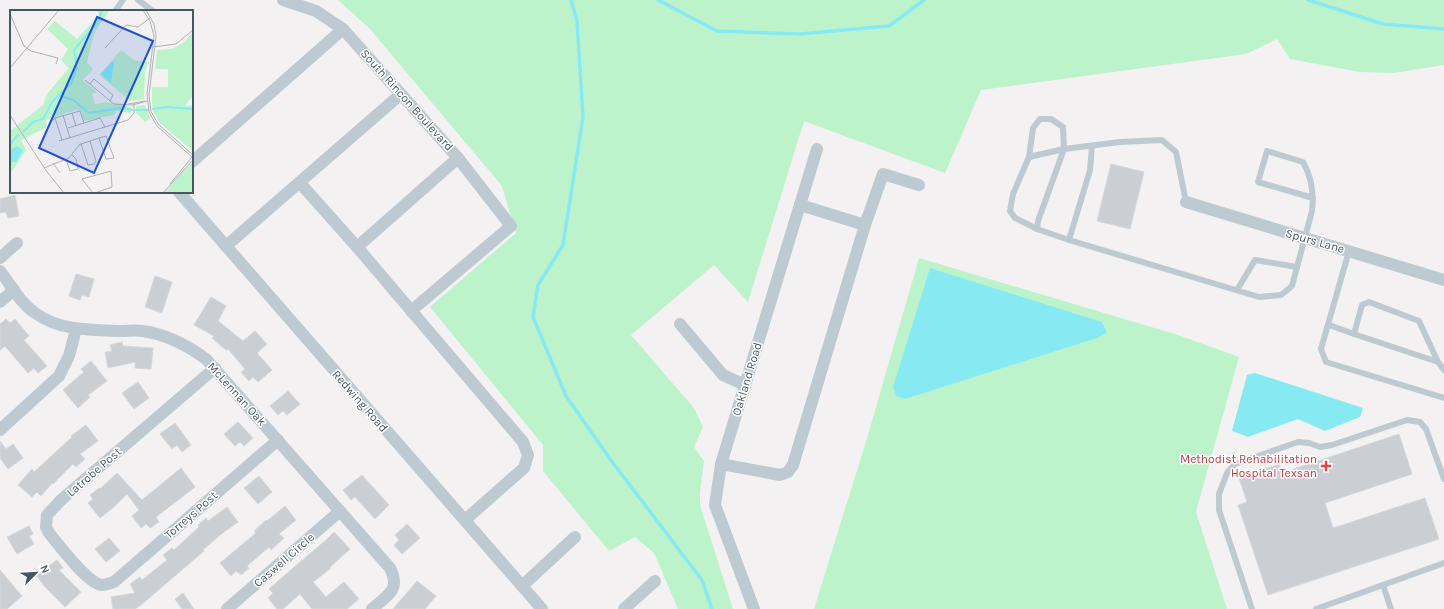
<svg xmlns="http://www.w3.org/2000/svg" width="1444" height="609" font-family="Karla,sans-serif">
<rect width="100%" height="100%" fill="#f3f1f1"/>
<g fill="#bdf3cb">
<path d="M338,0H1444V65L1394,73L1360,72L1290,59L1277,39L1246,54L981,90L945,173L804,121L748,302L714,265L631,335L694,408L703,427L694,447L704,461L700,492V505L733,609H678L654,553L635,537L609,551L543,471V445L430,307L516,233L502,186L370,29Z"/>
<path d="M919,258L1178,335L1239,357L1196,512L1227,609H814L868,435Z"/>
</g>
<g fill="#87eaf3">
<path d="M930,268L1102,322L1107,333L1097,338L905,399L896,396L893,387Z"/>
<path d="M1255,373L1363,408L1360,417L1325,431L1298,419L1248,437L1232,431L1247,375Z"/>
</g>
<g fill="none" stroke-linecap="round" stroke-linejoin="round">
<g stroke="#87eaf3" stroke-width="3.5">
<path d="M571,0L577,21L583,117L563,245L538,285L533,317L566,396L610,459L702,580L712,609"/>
<path d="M658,0L717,31L800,34L889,26L924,0"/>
<path d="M1308,0L1383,24L1444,29"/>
</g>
</g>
<g fill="#cbcfd4" stroke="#d4d8dd">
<path d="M1111,164L1144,172L1130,229L1097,221Z"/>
<path d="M15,195L19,216L8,218L6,212L0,213V199Z"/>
<path d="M76,274L94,279L89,297L82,295L80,300L69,296Z"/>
<path d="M155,276L172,282L162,313L145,307Z"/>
<path d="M211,297L226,306L218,321L243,341L255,331L267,344L257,353L272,370L258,382L253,377L249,381L241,372L245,369L228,349L226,350L212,338L214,336L194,325Z"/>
<path d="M6,319L10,323L15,319L29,336L24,340L47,366L38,373L34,368L28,373L5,346L0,350V324Z"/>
<path d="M122,342L123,346L153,348L151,369L135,368V362L108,368L105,352L112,351L110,345Z"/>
<path d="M91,361L107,381L88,395L90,397L78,408L63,390L84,372L81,369Z"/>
<path d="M138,382L149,398L134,409L122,393Z"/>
<path d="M288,391L300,404L287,415L283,411L278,415L270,406Z"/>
<path d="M238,422L253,438L244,446L240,442L235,446L224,434Z"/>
<path d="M175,423L191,445L182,452L177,445L172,449L160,434Z"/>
<path d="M86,425L98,441L80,454L85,459L76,467L73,464L53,484L52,483L41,496L37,492L32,497L18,485L32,469L34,472L72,437L71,436Z"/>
<path d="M1399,434L1412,474L1325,503L1333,528L1425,498L1439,539L1268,595L1238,505L1247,502L1239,478L1279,464L1282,473Z"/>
<path d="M0,441L6,449L13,444L23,458L8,469L0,458Z"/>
<path d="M181,468L195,487L156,517L159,522L150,528L146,524L141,528L132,516L139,510L127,494L114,507L100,518L88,503L93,499L90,495L99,488L100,489L117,473L142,500Z"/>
<path d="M362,475L389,505L375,519L355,497L351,500L343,490Z"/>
<path d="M259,476L272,492L258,504L244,488Z"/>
<path d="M285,506L296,520L279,534L284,538L271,550L269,547L247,566L249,568L241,575L236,571L231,576L220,563L256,533L254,531L266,520L267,521Z"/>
<path d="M227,507L238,522L220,535L203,550L204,551L141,605L135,609H113L111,597L135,593L130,584L140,577L142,580L167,560L163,555L172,548L174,550L199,527L198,525L206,518L208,521Z"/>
<path d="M407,524L420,538L402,554L394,545L399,540L395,535Z"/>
<path d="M29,526L33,534L29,536L34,544L17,554L7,537Z"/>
<path d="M334,532L350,549L330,567L331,568L313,582L326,597L344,582L359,599L347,609H312L300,594L283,609H277L268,598L273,593L269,589L300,562L326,540Z"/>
<path d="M109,538L120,551L106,562L95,549Z"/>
<path d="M57,560L63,568L59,570L81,592L65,607L45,587L36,575Z"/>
<path d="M0,570L22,596L7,609H0Z"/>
<path d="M417,581L436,596L425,609H393Z"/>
<path d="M183,593L194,609H182L175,599Z"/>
</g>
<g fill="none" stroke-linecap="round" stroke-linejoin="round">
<g stroke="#becad1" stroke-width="6">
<path d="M138,0L153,11"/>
<path d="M115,11L123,0"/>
<path d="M1092,146L1090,170L1069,240L1037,229L1038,221L1064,149L1120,142L1162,140L1176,152L1186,202"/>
<path d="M1029,157L1033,128L1040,119H1051L1063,127L1064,149L1029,157L1013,194L1010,211L1015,218L1037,229"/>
<path d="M1069,240L1259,297L1281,295L1292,286L1312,211C1314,194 1311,176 1303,162L1267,151L1258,182L1313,198"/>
<path d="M1349,251L1321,349L1326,362L1444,398"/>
<path d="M1237,290L1255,260L1297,267"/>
<path d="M1329,325L1354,334"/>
<path d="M1438,362L1354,334L1362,305L1369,302L1419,321L1438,362L1444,370"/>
<path d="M1383,585L1391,609"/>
<path d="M1252,609L1219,510V494L1227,473L1235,464L1298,442L1309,443L1320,447L1332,445L1407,420L1420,422L1426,429L1444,479"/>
<path d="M1316,609L1444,563"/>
</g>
<g stroke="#becad1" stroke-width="12">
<path d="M283,0L316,11L343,29L458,158L511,226L411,311"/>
<path d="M192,162L343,29"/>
<path d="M300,183L357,247L523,442L528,455L524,468L465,520"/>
<path d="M179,192L542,609"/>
<path d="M1186,202L1444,280"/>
<path d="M865,225L883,174L919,185"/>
<path d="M226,246L401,94"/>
<path d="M357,247L458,158"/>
<path d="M0,258L17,243"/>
<path d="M0,271C11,285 20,303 35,313C60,331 91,330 121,331C128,331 135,330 142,331C166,334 187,345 206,359L390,568C401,590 388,595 372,609"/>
<path d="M0,302L14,290"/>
<path d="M680,324L723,375L745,385"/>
<path d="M215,368L61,500L47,515L46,527L49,533C59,545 88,584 102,585C106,585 110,583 114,582L278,440"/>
<path d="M0,430L59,376L69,356L76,329"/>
<path d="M721,464L780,475L788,472L793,465L865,225L800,205"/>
<path d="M522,586L575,537"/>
<path d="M227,609L340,511"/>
<path d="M624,609L655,581"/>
<path d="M754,609L715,505L721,464L817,149"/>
</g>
</g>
<path fill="#e0444e" stroke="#fff" stroke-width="1.5" d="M1324 460h4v4h4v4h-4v4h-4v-4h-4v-4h4z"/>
<g text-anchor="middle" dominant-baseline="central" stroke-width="3" stroke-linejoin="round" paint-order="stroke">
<g font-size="12" fill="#475760" stroke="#fff">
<text transform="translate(407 100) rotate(48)">South Rincon Boulevard</text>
<text transform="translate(1315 241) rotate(16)">Spurs Lane</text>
<text transform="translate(747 379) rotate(-73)">Oakland Road</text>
<text transform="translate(237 394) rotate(48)">McLennan Oak</text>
<text transform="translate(360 401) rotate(49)">Redwing Road</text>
<text transform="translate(94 472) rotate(-41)">Latrobe Post</text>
<text transform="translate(191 515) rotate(-41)">Torreys Post</text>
<text transform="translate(284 560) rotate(-41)">Caswell Circle</text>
</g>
<g font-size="12" fill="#be3a42" stroke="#fff" text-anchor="end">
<text x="1317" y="459">Methodist Rehabilitation<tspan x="1317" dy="14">Hospital Texsan</tspan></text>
</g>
</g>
<g transform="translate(10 10)">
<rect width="183" height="183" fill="#f3f1f1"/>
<path d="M87,0L99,1L84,24L77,52L83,59L73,70L87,82L82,84L85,94L96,92L121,97V103L106,101L104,105L74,111L71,101L66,100L36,110L37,117L11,130L16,140L0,164V121L33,95L37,84L59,58L51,50L58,39L37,19L45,11L67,29L89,5ZM183,22V86L175,95L183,96V141L150,113L143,101L142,92V77H158V59H145L147,40L162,39L173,33ZM111,40L124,50L139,52L135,61L134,89L120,91L89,65ZM135,95L140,109L135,112L126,103V96ZM183,152V183H155L166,169Z" fill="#bdf3cb"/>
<path d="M103,51L104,52L101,73L91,64ZM7,136L13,140L6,152H0V140Z" fill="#87eaf3"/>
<path fill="none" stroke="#87eaf3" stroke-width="2" d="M50,86L63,90L79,103L110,98L123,100M142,99L158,97L183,99M125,100H139M13,122L23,112L33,109L43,91L61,74L67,58L64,40L87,13L92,0M0,134L9,124"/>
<path fill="none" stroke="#aeb3b7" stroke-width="1" d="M133,0L140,11L144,26L137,84L139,102L147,116L183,148M136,0L144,14L146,26L139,85L141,102L149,115L183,145M0,4L14,36L21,41L48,48L46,54M143,37L166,34L183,20M95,38L116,15L128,17L140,8M0,58L49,0M75,70L104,94L122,95L138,91M80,74L84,69L103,85L100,91M118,94L135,91M62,103L66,116M0,105L37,162L54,183M53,105L60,128M45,108L52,130M39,114L45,108L70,101L74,113M58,118L90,108L95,117M49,131L118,110L124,103V93M71,134L78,155L84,154L86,151L80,131M56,149L60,161L68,159L66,149L62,145M43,153L50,163M34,158L59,148L70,134H71L89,128L96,126L104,148L96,149L89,128M160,174L182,147M83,183L72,169L101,161L102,177L85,183M153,183L183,150"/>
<path fill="#1d4ed8" fill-opacity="0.15" stroke="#1d4ed8" stroke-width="2" d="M87,7L143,31L84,163L29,138Z"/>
<rect width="183" height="183" fill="none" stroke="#475760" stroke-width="2"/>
</g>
<g transform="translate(36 573) rotate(66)" stroke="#ffffff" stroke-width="3" paint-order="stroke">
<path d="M0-3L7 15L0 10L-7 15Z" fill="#475760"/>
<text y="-6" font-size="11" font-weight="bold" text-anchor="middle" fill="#475760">N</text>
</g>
</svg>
